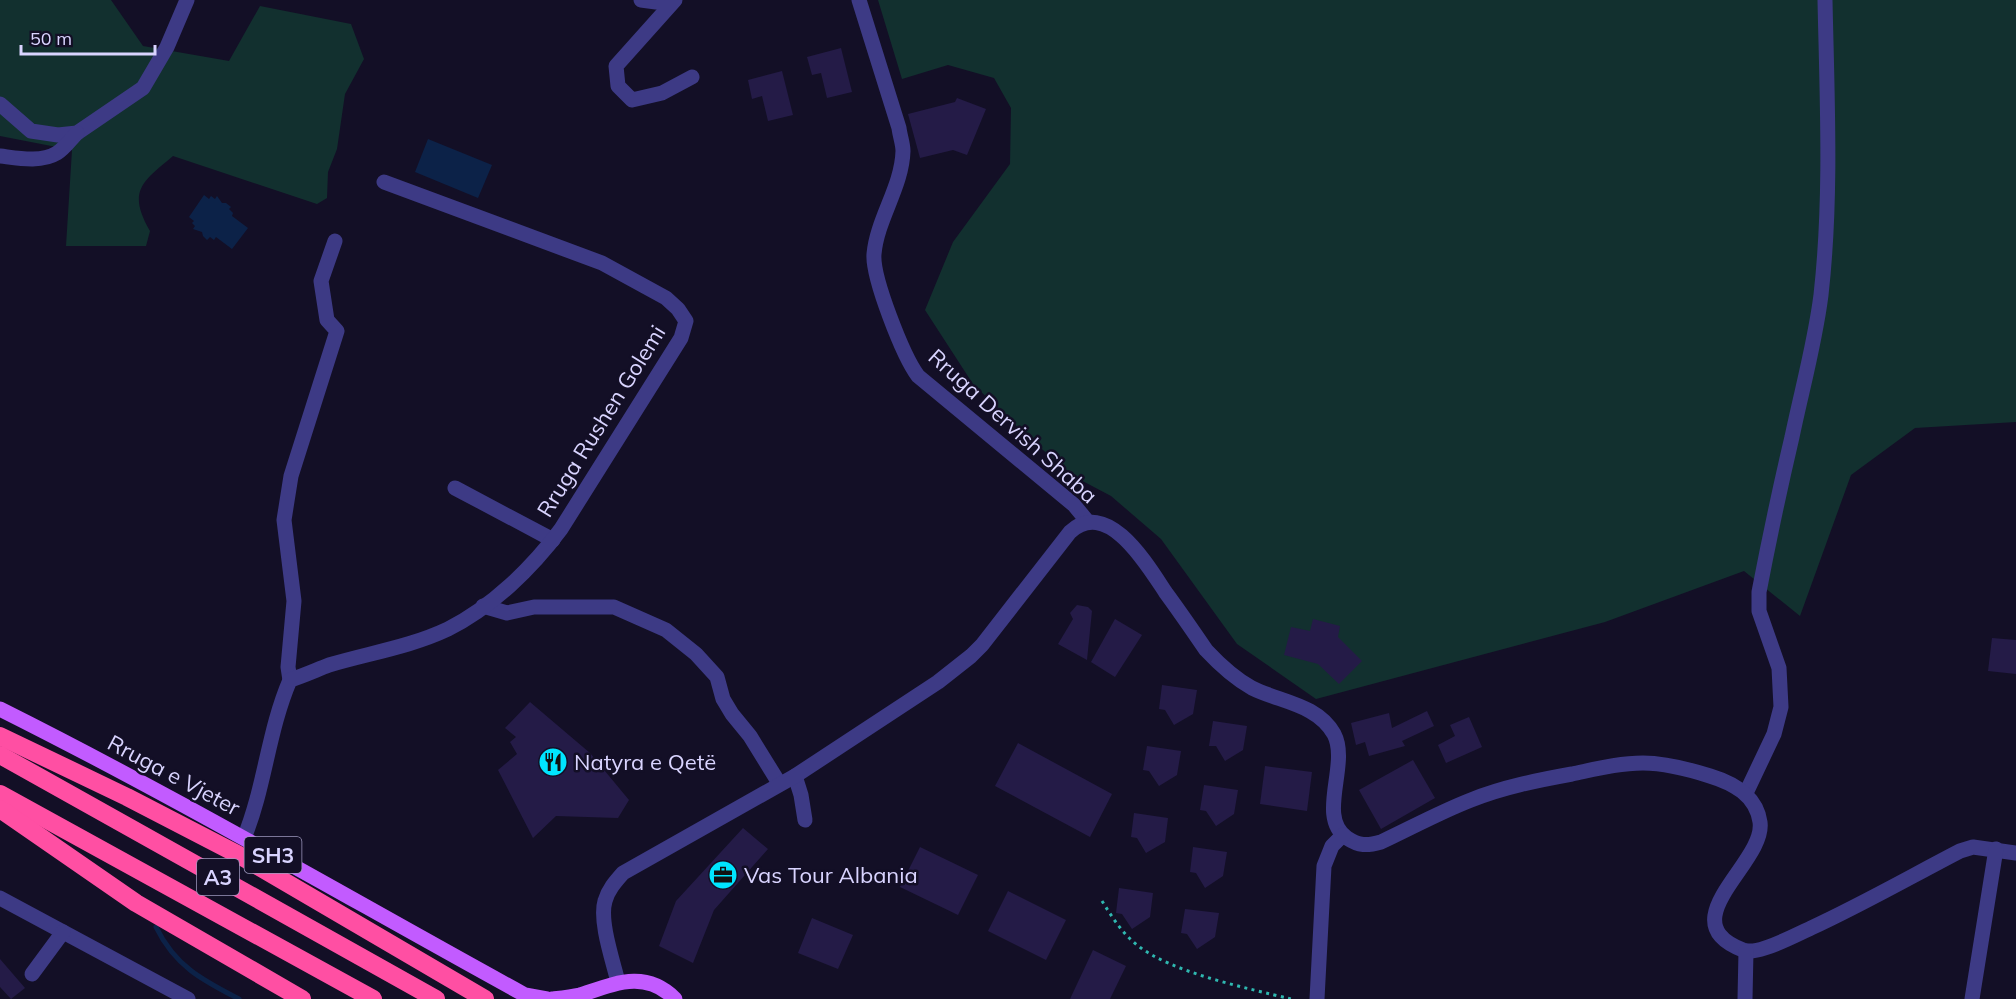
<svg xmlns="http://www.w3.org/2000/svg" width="2016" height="999" font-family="Mulish,sans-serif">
<rect width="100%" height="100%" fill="#130f26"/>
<g fill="#12302f">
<path d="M0,0H111L143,46L229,61L260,6L351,24L364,59L345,94L337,149L328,172L327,198L317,204L173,156C142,182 127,191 150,231L146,246H66L72,150L0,136Z"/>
<path d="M878,0H2016V422L1915,428L1851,475L1800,616L1744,571L1605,622L1316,699L1237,644L1161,539L1111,496L1075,477L1030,439L973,384L925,310L953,242L1010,164L1011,108L994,78L948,65L902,79Z"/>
</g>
<g fill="#0c2248">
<path d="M428,139L492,165L478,198L415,172Z"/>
<path d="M204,195L209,199L211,196L215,199L217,196L222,203H226L231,207L229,209L233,213L232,216L248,228L232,249L216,237L214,240L210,237L207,240L203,236L202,232L193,229L195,226L192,223L194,221L189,217Z"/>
</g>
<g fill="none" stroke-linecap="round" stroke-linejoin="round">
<path stroke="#0c2248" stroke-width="5" d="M156,927C175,966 202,980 239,999"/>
</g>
<g fill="#241b47">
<path d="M841,48L852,92L827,98L821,73L812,75L807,57Z"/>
<path d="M782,71L793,115L768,121L762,96L752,99L748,80Z"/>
<path d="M957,98L986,109L967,155L953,150L920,158L908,114L955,102Z"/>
<path d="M1077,605L1088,607L1092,611L1087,660L1058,644L1073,619L1070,613Z"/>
<path d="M1115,619L1142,635L1115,677L1091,662Z"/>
<path d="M1313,619L1340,626L1338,637L1362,661L1339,684L1318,664L1284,655L1291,627L1310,631Z"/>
<path d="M1992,638L2016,640V674L1988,671Z"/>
<path d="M1162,685L1197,690L1193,714L1174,725L1165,710L1159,709Z"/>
<path d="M530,702L590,753L629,800L618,818L556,816L533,838L498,770L517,754L510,742L516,737L505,728Z"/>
<path d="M1427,711L1434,726L1402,741L1405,746L1369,756L1365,742L1356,745L1351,723L1389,713L1392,728Z"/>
<path d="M1469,717L1482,747L1446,763L1438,745L1455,736L1450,725Z"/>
<path d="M1213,721L1247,726L1243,750L1225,761L1216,746H1209Z"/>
<path d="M1018,743L1112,794L1090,837L995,786Z"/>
<path d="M1147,746L1181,751L1177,775L1159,786L1149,771L1143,770Z"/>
<path d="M1413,760L1435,798L1381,829L1359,790Z"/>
<path d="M1265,766L1312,772L1307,811L1260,804Z"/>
<path d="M1204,785L1238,790L1234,814L1216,826L1206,811L1200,810Z"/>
<path d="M1134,813L1168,818L1165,842L1146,853L1137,838L1131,837Z"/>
<path d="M743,828L768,849L714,910L693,963L659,946L676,901Z"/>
<path d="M920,847L978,875L958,915L900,887Z"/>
<path d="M1193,847L1227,852L1223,876L1205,888L1196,873L1190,872Z"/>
<path d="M1119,888L1153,893L1150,917L1132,929L1122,914L1116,913Z"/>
<path d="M1008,891L1066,920L1046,960L988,931Z"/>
<path d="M1185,909L1219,913L1215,937L1197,949L1187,934L1181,933Z"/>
<path d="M812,918L853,935L838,969L798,953Z"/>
<path d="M1093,950L1126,966L1110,999H1070Z"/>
<path d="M0,959L25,988L11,999L0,987Z"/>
</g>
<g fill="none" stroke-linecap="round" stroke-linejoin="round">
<path stroke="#2fb8b0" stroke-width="3" stroke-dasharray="3 4.5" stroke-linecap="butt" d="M1102,901C1112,917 1122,933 1137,945C1172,973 1247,988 1291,999"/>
<g stroke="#3d3a85" stroke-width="15">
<path d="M641,0L656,2L671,0"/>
<path d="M675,0L616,66L618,86L632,100L662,93L692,77"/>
<path d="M859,0L899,128C900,136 903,144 903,151C902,187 877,219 874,254C872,277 903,356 918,376L1074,505L1088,522"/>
<path d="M0,104L31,131L58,135L77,133L143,88L167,47L187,0"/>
<path d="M0,156C17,158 41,163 57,153C64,149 71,139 77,133"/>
<path d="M455,488L553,540"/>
<path d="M483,606L507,613L534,607H614L666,630L696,654L717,677L723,699L732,714L750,736L779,783"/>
<path d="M290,680L288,667L294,601L284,520L291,476L337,331L327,320L321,281L335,241"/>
<path d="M795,776L801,795L805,820"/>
<path d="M1746,793L1774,734L1781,707L1779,668L1759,611V592C1769,540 1780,488 1792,437C1802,389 1815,343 1821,295C1832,197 1827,97 1825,0"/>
<path d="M244,838C265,787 268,731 290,680C303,676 316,670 329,665C369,653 410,647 448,629C492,607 532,568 561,529L681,338L686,321L678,309L666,298L602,263L384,182"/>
<path d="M0,898L188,999"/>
<path d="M32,974L63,932"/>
<path d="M618,982C613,961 599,921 605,901C608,890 615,882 623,873L795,776L938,682L971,656L982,645L1070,532C1108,497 1148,566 1166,593C1180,612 1193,631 1206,650C1220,665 1234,678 1252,688C1280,702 1317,704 1334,734C1350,764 1316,817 1347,838C1359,846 1367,846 1381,842C1411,828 1440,812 1471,800C1503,787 1539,780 1572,774C1596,769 1619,763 1643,763C1666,763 1688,769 1710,776C1733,783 1756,795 1760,822C1766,863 1668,921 1743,950C1749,952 1759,950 1765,948C1781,943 1796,935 1811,928C1861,905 1910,877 1960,851L1973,847L2016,853"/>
<path d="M1317,999L1324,866L1332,846L1343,835"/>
<path d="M1745,999L1746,951"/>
<path d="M1972,999L1996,849"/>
</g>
<g stroke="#c25bff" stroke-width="15">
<path d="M0,709C178,798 350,899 525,995L547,999"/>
<path d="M552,999C561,998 571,997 580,995C614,984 645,969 675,999"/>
</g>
<g stroke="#ff4fa3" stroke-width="18">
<path d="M0,736L127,797L239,855L485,999"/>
<path d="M0,755L436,999"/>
<path d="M0,794L373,999"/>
<path d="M0,809L136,903L302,999"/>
</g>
</g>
<defs>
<g id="restaurant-disc" transform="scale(1.5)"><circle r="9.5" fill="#00e5ff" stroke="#130f26"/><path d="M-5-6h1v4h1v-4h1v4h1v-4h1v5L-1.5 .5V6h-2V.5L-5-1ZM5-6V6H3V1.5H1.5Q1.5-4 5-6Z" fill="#111"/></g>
<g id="office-disc" transform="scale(1.5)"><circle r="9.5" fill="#00e5ff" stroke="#130f26"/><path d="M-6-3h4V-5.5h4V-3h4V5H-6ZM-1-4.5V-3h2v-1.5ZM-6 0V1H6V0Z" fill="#111"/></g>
</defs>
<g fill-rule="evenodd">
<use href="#restaurant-disc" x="553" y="762"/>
<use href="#office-disc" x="723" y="875"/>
</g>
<g text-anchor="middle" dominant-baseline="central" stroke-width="5" stroke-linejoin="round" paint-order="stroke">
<g fill="#130f26" stroke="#9e99be" stroke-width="1.5">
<rect x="244.5" y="837" width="57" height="36" rx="4.5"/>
<rect x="197" y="859" width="42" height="36" rx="4.5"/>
</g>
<g font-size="21" font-weight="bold" fill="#d9d4ff">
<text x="273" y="855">SH3</text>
<text x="218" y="877">A3</text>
</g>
<g font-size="22" fill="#d9d4ff" stroke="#130f26">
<text transform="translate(601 421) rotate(-58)">Rruga Rushen Golemi</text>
<text transform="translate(1013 426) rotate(42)">Rruga Dervish Shaba</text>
<text transform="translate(174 775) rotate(28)">Rruga e Vjeter</text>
</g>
<g font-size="22" fill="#d9d4ff" stroke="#130f26" text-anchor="start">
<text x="574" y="762">Natyra e Qetë</text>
<text x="744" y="875">Vas Tour Albania</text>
</g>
</g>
<path d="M21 45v9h134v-9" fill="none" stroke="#d9d4ff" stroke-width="3"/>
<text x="30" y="45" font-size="18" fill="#d9d4ff" stroke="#130f26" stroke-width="4.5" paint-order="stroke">50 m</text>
</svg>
